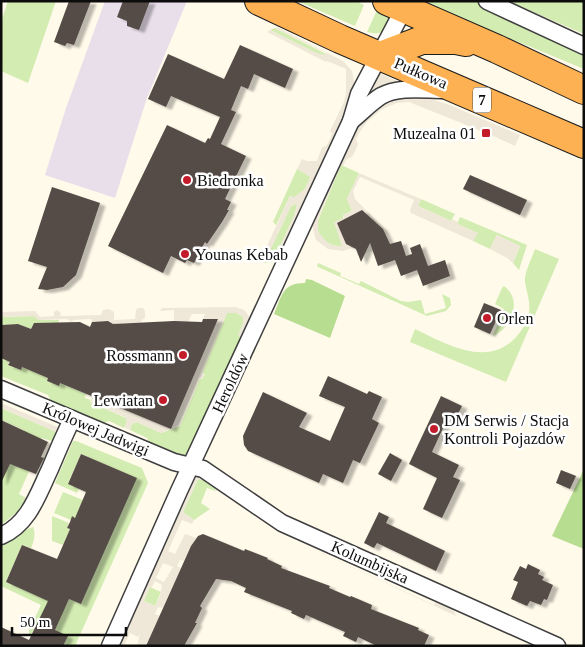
<svg xmlns="http://www.w3.org/2000/svg" width="585" height="647" font-family="Georgia,serif">
<defs>
<filter id="shadow"><feDropShadow dx="5.5" dy="3" stdDeviation="1" flood-color="#0004"/></filter>
</defs>
<rect width="100%" height="100%" fill="#fffaea"/>
<path fill="#e9dfeb" d="M105,1H187L147,98L115,198L45,175L66,108Z"/>
<g fill="#d3ecb1">
<path d="M8,1H56L28,83L1,71V22Z"/>
<path d="M297,1H356L364,5L355,26Z"/>
<path d="M427,1H475L584,49V69L434,7L428,4Z"/>
<path d="M508,1H584V34Z"/>
<path d="M377,10L391,17L384,31C378,34 374,34 367,32Z"/>
<path d="M275,28L326,54L325,56L316,53L270,30Z"/>
<path d="M341,165L359,173L347,199L352,211L343,215V246C328,247 317,238 317,223Z"/>
<path d="M297,169L311,176L305,189L294,198L290,196L276,225L273,222Z"/>
<path d="M421,199L455,214L451,221L418,206Z"/>
<path d="M295,204L297,205L294,216L273,262L264,263L291,206Z"/>
<path d="M460,217L527,245L519,270L513,263L520,246L497,235L490,249L473,241L477,233L457,224Z"/>
<path d="M535,249L559,259L506,382L410,342L415,329C446,344 489,369 517,336C523,329 528,321 529,312C531,299 524,286 525,278C526,269 532,258 535,249Z"/>
<path d="M318,263L341,273L340,276L359,284L361,281L401,301L408,302L421,300L425,314L446,308L442,294L450,298L451,305L446,311L427,316L318,267L317,266Z"/>
<path d="M504,286C523,300 512,328 493,336L504,309L495,304L502,288Z"/>
<path d="M235,312L243,317V337L188,455L180,457L151,445L147,438L130,430L132,424L137,422L161,433L180,426L200,379H202L205,374L202,373L227,313Z"/>
<path d="M34,316L39,320H59L57,327L48,323H34L31,329L18,324L1,325V317Z"/>
<path d="M1,358L9,361L8,365L20,370L22,367L48,378L47,381L59,386L60,383L86,394L85,398L91,400L90,402L126,418L127,421L124,428L109,421L102,424L52,403L48,395L1,376Z"/>
<path d="M1,408L59,433L55,442L42,438L36,450L38,451L19,494L26,498L17,512L1,525V482L24,430L1,420Z"/>
<path d="M73,441H76L142,468L148,483L75,646H63L55,630L56,628L39,620L31,635L29,634V630L41,605L1,586V546C14,542 21,530 33,527C36,533 34,542 31,548L22,545L6,582L65,608L69,599L81,604L136,478L81,454L68,483L79,488L77,493L55,483Z"/>
<path d="M198,479L203,480L216,489L215,491L207,488L201,503L210,509L194,520L183,512Z"/>
<path d="M63,492L83,500L75,518L72,516L71,520L54,513Z"/>
<path d="M52,516L69,523L67,528L70,529L63,545L52,541Z"/>
<path d="M150,587L161,592L155,606L144,601Z"/>
</g>
<g fill="#b7dd90">
<path d="M306,279L312,280L345,296L330,338L274,314C282,296 282,283 305,283Z"/>
<path d="M584,469V549L552,536Z"/>
</g>
<g fill="#efe8d9" fill-rule="evenodd">
<path d="M277,27L343,61L352,71L355,86L344,119L300,210L298,219L278,259L273,262L294,216L297,205L295,204L291,206L264,263L260,261L290,196L294,197L305,189L310,177L297,169L302,159L307,161H317L322,147L326,146L330,139L332,133L330,131L344,102L346,93V69L327,61L326,62L267,32L270,30L316,53L325,55L326,53L275,28Z"/>
<path d="M379,73L401,83L372,95L366,92Z"/>
<path d="M410,96L427,98L447,104L520,135L515,146L491,135L490,137L480,133L481,131L409,102L397,103L382,109L367,122L359,133L356,140L358,144L353,156L346,160L343,166L341,165L318,219V232L328,243L335,246H342L334,222L344,218L343,215L352,211L347,199L359,173L421,199L418,206L451,221L452,219L458,222V224L478,233L473,241L411,213L410,210L414,200L360,177L353,191L355,199L387,231V234L381,237L384,246L401,241L406,256L423,250L428,266L445,260L450,276L423,286L417,270L401,276L395,260L373,251L358,256L355,247L343,251L328,249L316,240L312,225V220L358,124L385,101Z"/>
<path d="M497,235L520,246L513,263L507,258L490,249Z"/>
<path d="M236,307L244,310L249,316V324L243,337L238,335L243,323V317L237,313H227L202,373L204,374L202,379L199,378L179,425L161,433L137,422L132,424L130,430L124,428L127,421L125,417L90,402L93,396L157,423L177,415L218,319H203L205,314H192L186,326L174,321V310L160,311L162,308Z"/>
<path d="M138,308H143L145,311V318L142,320L139,327L135,323H122L120,327L108,321L92,322L91,319L73,320L72,322L67,319L39,320L34,316L1,317V312L35,311L40,317L54,316V312L57,310L60,312L61,316L101,315L103,310L109,309L114,312V320L135,319L136,310Z"/>
<path d="M1,403L60,428L59,433L1,408Z"/>
<path d="M197,474L220,489L219,490L215,491L216,489L203,480L198,479L183,512L194,520L192,524L182,520L168,551L175,554L185,534L196,538L184,561L180,560L177,566L181,568L163,608L158,607L155,614L160,616L146,646H137L140,633L138,637L130,633L124,646H118L194,475ZM163,563L173,567L164,582L156,578ZM155,581L162,585L160,596L155,606L144,601L150,587H152Z"/>
<path d="M291,539L434,605L437,600L452,607L456,616Z"/>
</g>
<g fill="#554c47" filter="url(#shadow)">
<path d="M69,1H91L74,45L67,43L65,46L54,42Z"/>
<path d="M123,1H150L139,30L127,26V21L117,17Z"/>
<path d="M240,45L293,69L285,88L254,74L248,89L241,86L231,110L236,112L221,144L246,156L225,199L231,202L227,210H229L222,222L207,244L205,242L194,263L187,260L185,263L171,256L163,273L108,246L167,125L205,143L208,138L210,139L220,117L171,96L166,107L148,99L168,54L224,79Z"/>
<path d="M470,175L527,200L520,215L463,189Z"/>
<path d="M52,187L100,203L76,275L63,287L47,290L38,289L47,267L28,261Z"/>
<path d="M362,210L383,229L390,244L401,241L406,256L412,254L410,248L420,244L428,266L445,260L450,276L423,286L417,270L401,276L395,260L378,266L370,243L361,262L356,249L346,244L337,223Z"/>
<path d="M484,303L501,310L490,334L474,327Z"/>
<path d="M203,319H218L171,429L60,383L59,386L47,381L48,378L22,367L21,370L8,365L10,362L1,358V325L18,324L31,329L34,323L80,322L90,327L92,322L108,321L113,324L174,321L202,322Z"/>
<path d="M328,376L367,394L369,391L382,397L372,419L379,423L360,463L353,460L343,483L323,474L319,483L248,451L244,445L243,436L263,392L307,413L299,427L330,441L345,407L319,396Z"/>
<path d="M441,396L462,406L456,418L449,415L432,452L459,465L453,477L460,480L442,518L423,509L437,478L409,464Z"/>
<path d="M1,420L48,442L41,457L44,458L36,474L10,464L1,483Z"/>
<path d="M390,453L402,460L391,481L378,474Z"/>
<path d="M81,454L137,478L81,604L69,599L65,608L55,630L68,636L63,646H1V627L29,640L48,601L6,582L22,545L57,559L70,529L67,528L70,522L72,516L75,518L86,492L68,484Z"/>
<path d="M561,470L576,476L570,489L556,483Z"/>
<path d="M379,512L389,517L386,523L445,551L436,571L377,543L374,548L364,543Z"/>
<path d="M203,534L244,551L245,549L268,558L267,559L282,566L281,568L330,586L329,588L350,597L351,596L372,605L371,609L419,628L418,630L429,635L424,646H377L358,637L356,642L343,636L345,632L306,615L304,619L291,613L292,611L244,592L246,588L231,581L216,579L200,606L202,608L195,623H197L184,646H146L191,546L198,536Z"/>
<path d="M528,564L540,570L538,574L544,577L542,580L553,585L547,600L544,599L541,605L530,601L527,606L511,599L518,582L513,580L520,566L526,569Z"/>
</g>
<g fill="none" stroke-linecap="round" stroke-linejoin="round">
<g stroke="#3f3f3f" stroke-width="19">
<g id="minor">
<path d="M487,1L584,46"/>
<path d="M351,121C361,113 370,103 381,96C399,86 424,90 443,90"/>
<path d="M1,389L174,462L203,469L282,523L557,646"/>
<path d="M1,536C29,524 38,494 50,469C57,452 64,436 72,419"/>
<path d="M110,646L179,491L351,121L359,94L408,1"/>
</g>
</g>
<g stroke="#1d1d1d" stroke-width="30">
<g id="trunk">
<path d="M259,1L340,39L584,144"/>
<path d="M387,1L497,49L584,90"/>
<path d="M380,56L422,40H456L466,42"/>
</g>
</g>
<use href="#minor" stroke="#fff" stroke-width="16"/>
<use href="#trunk" stroke="#feb152" stroke-width="28"/>
</g>
<g fill="#c41b2b" stroke="#fff" stroke-width="2">
<rect x="481" y="128" width="10" height="10" rx="2.5"/>
<circle cx="187" cy="180" r="5"/>
<circle cx="185" cy="254" r="5"/>
<circle cx="487" cy="318" r="5"/>
<circle cx="183" cy="355" r="5"/>
<circle cx="163" cy="400" r="5"/>
<circle cx="434" cy="429" r="5"/>
</g>
<g text-anchor="middle" dominant-baseline="central" stroke-width="5" stroke-linejoin="round" paint-order="stroke">
<rect fill="#fff" stroke="#555" stroke-width="1" x="473" y="87.5" width="18" height="25" rx="4"/>
<g font-size="15" font-weight="bold" fill="#0c0c0c">
<text x="482" y="100">7</text>
</g>
<g font-size="16" fill="#0c0c0c" stroke="#fff">
<text transform="translate(421 73) rotate(23)">Pułkowa</text>
<text transform="translate(230 383) rotate(-65)">Heroldów</text>
<text transform="translate(96 429) rotate(23)">Królowej Jadwigi</text>
<text transform="translate(370 562) rotate(24)">Kolumbijska</text>
</g>
<g font-size="16" fill="#0c0c0c" stroke="#fff" text-anchor="start">
<text x="476" y="133" text-anchor="end">Muzealna 01</text>
<text x="197" y="180">Biedronka</text>
<text x="195" y="254">Younas Kebab</text>
<text x="497" y="318">Orlen</text>
<text x="173" y="355" text-anchor="end">Rossmann</text>
<text x="153" y="400" text-anchor="end">Lewiatan</text>
<text x="444" y="420">DM Serwis / Stacja<tspan x="444" dy="18">Kontroli Pojazdów</tspan></text>
</g>
</g>
<rect width="585" height="647" fill="none" stroke="#0c0c0c" stroke-width="5"/>
<path d="M12 627v8h114v-8" fill="none" stroke="#0c0c0c" stroke-width="2.5"/>
<text x="20" y="627" font-size="15" fill="#0c0c0c" stroke="#ffffff" stroke-width="4" paint-order="stroke">50 m</text>
</svg>
